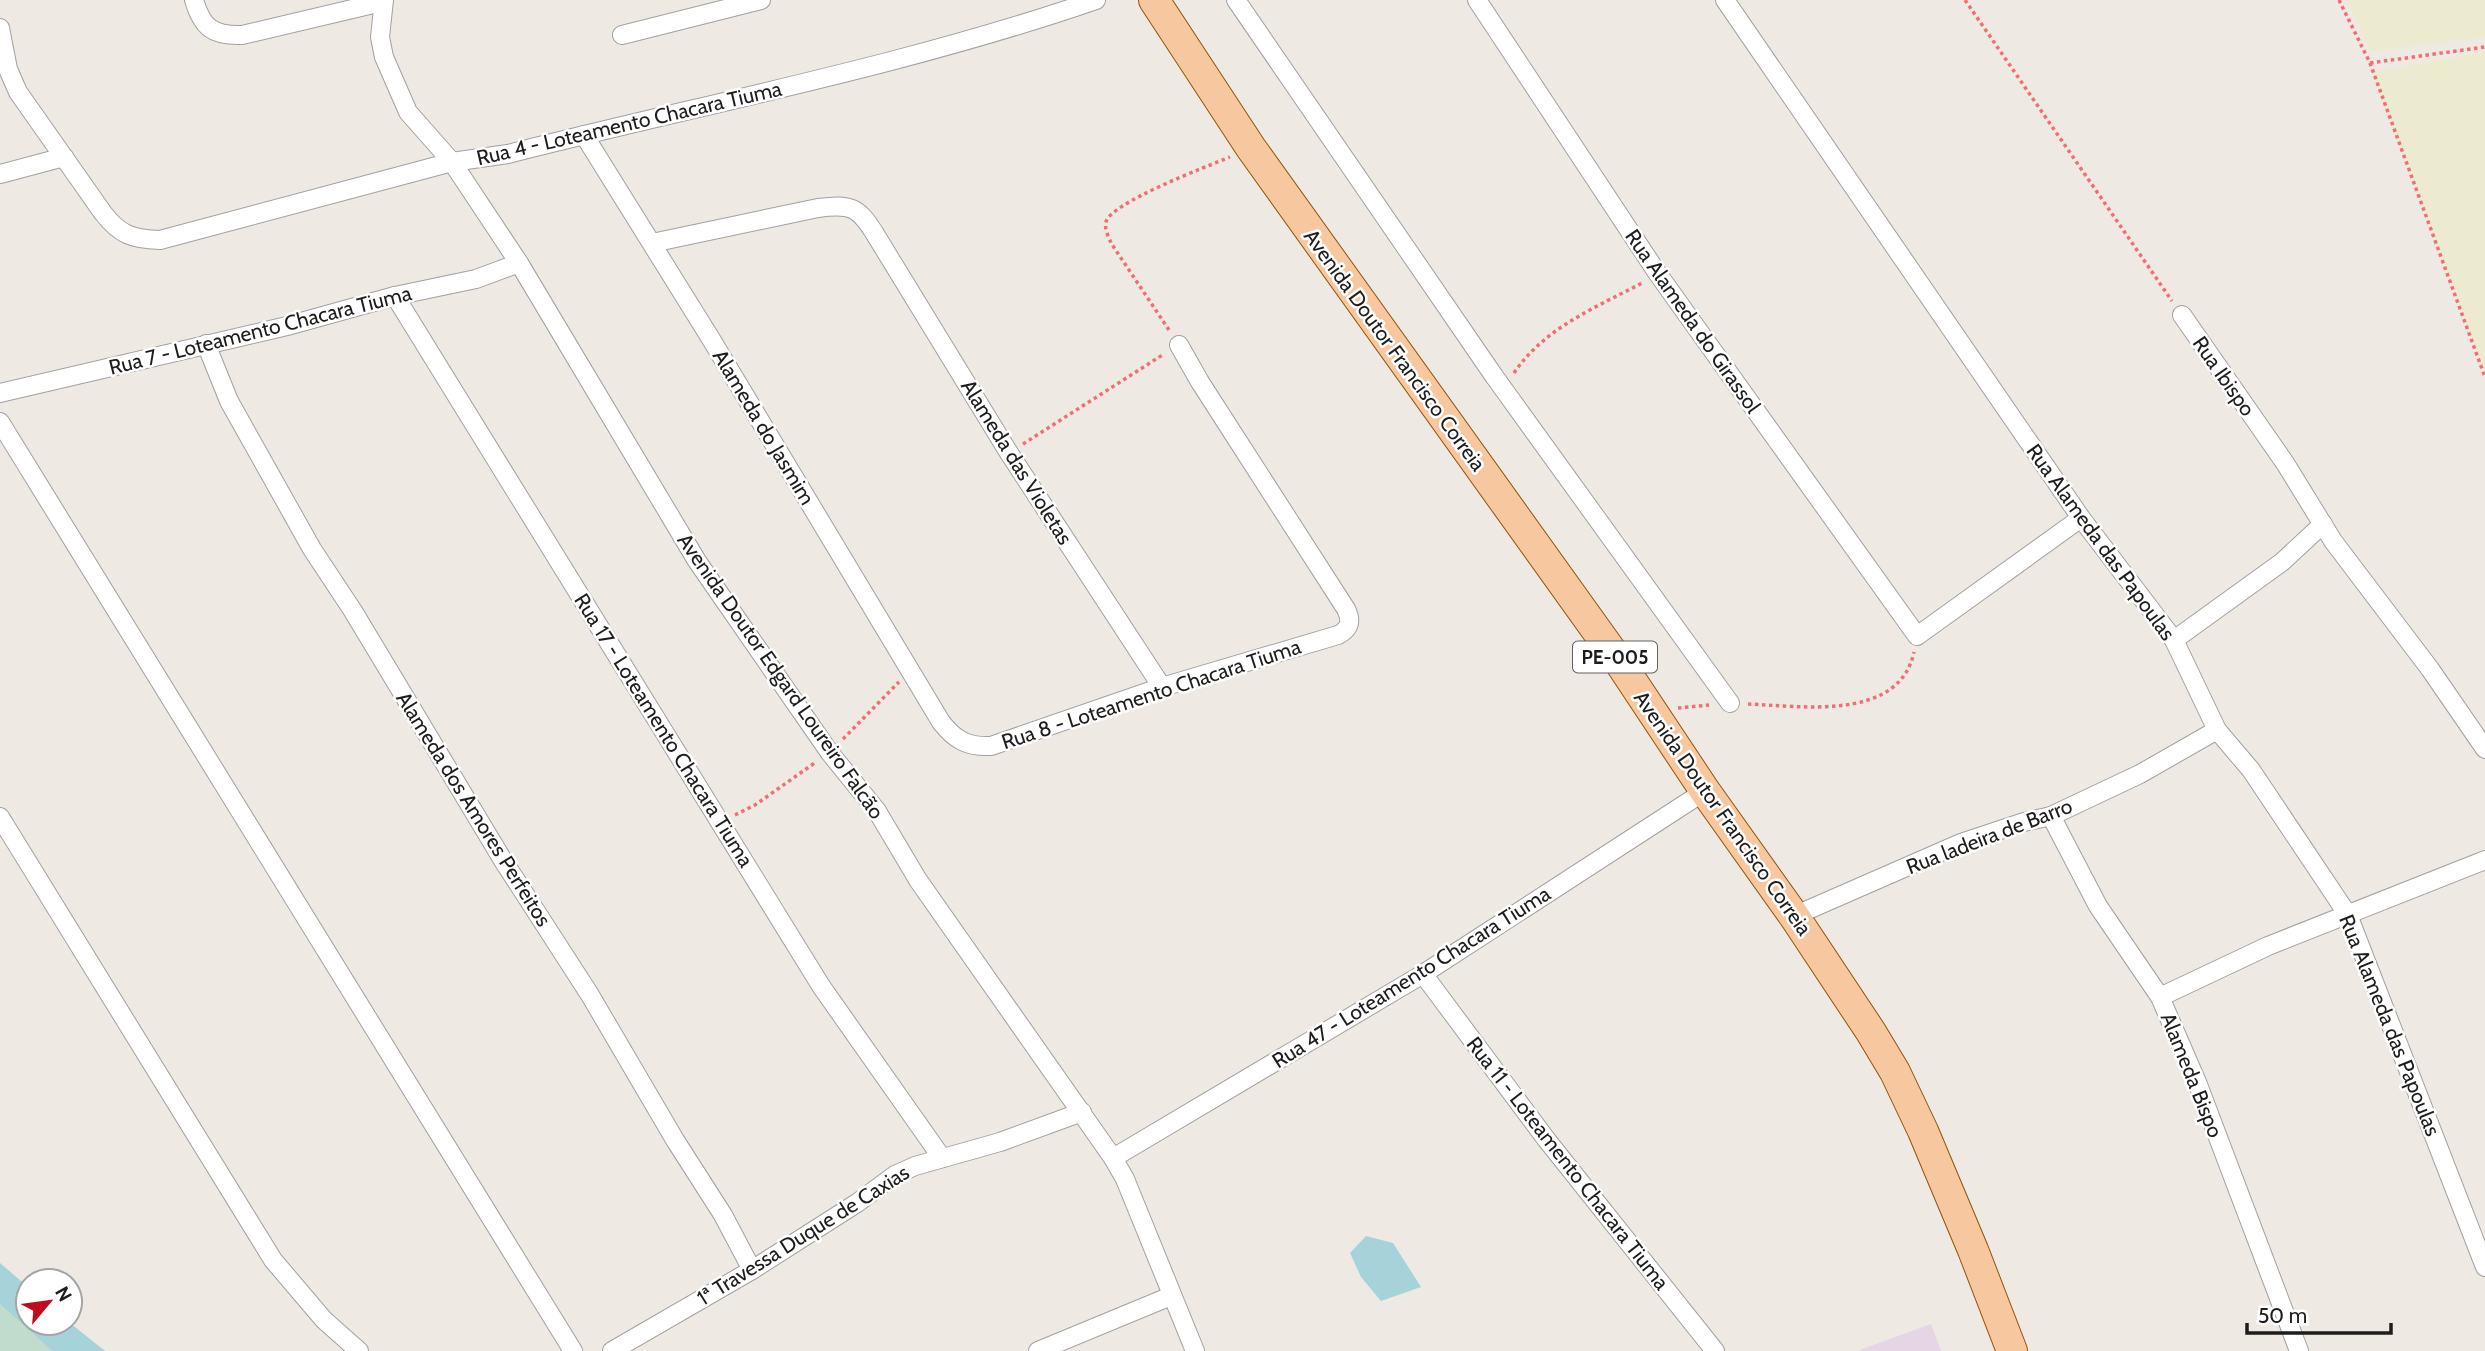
<svg xmlns="http://www.w3.org/2000/svg" width="2485" height="1351" font-family="Cabin,sans-serif">
<rect width="100%" height="100%" fill="#eee9e3"/>
<path fill="#e6d5e5" d="M1931,1324L1941,1351H1857Z"/>
<g fill="#ecebcf">
<path d="M2346,0H2485V37L2371,51Z"/>
<path d="M2485,52V375L2372,72Z"/>
</g>
<path fill="#c1dbcc" d="M0,1304L52,1351H0Z"/>
<g fill="#a5d3d9">
<path d="M1366,1236L1393,1243L1421,1287L1381,1301L1361,1277L1350,1253Z"/>
<path d="M0,1263L28,1287V1323H70L105,1351H52L0,1304Z"/>
</g>
<g fill="none" stroke-linecap="round" stroke-linejoin="round">
<g stroke="#a1a1a1" stroke-width="20">
<g id="minor">
<path d="M194,0C202,27 212,36 242,35L382,2"/>
<path d="M384,0L380,37L384,57L408,112L452,162L519,263L697,561L830,753L877,811L918,880L1113,1158L1125,1179L1195,1351"/>
<path d="M1236,0L1494,376L1730,703"/>
<path d="M1477,0L1658,274L1917,636L2081,518"/>
<path d="M1725,0L2081,518L2174,640L2217,730L2251,770L2348,915L2485,1267"/>
<path d="M0,28L8,69L18,92L103,213C120,235 132,239 160,240L452,162L508,154C704,104 904,66 1096,0"/>
<path d="M622,35L761,0"/>
<path d="M584,135L711,339L941,722C955,740 967,747 991,746L1162,687L1338,635C1350,629 1352,621 1346,609L1200,382L1179,345"/>
<path d="M0,174L64,157"/>
<path d="M652,243L818,208C850,204 858,206 875,234L1009,453L1162,687"/>
<path d="M395,296L821,986L942,1158"/>
<path d="M2182,315L2285,463L2333,541L2430,669L2485,749"/>
<path d="M206,344L229,401L312,549L353,611L504,862L590,995L675,1140L723,1215L752,1270"/>
<path d="M0,393L287,326L395,296L476,279L519,263"/>
<path d="M0,422L573,1351"/>
<path d="M2174,640L2282,562L2323,524"/>
<path d="M2051,816L2098,906L2160,997L2197,1082L2299,1351"/>
<path d="M0,817L273,1260L324,1320L359,1351"/>
<path d="M1794,916L1961,843L2024,822L2051,816L2140,774L2217,730"/>
<path d="M1423,974L1546,1139L1715,1351"/>
<path d="M2160,997L2268,946L2485,860"/>
<path d="M1113,1158L1423,974L1705,791"/>
<path d="M612,1351L752,1270L857,1203L895,1175L915,1166L1000,1142L1082,1112"/>
<path d="M1038,1351L1171,1296"/>
</g>
</g>
<g stroke="#8f5407" stroke-width="32">
<path id="primary" d="M1154,0L1251,148L1620,663L1705,791L1794,916L1871,1032L1895,1072L1923,1131L1973,1250L2012,1351"/>
</g>
<g stroke="#f36f6f" stroke-width="3.5" stroke-dasharray="3.5 3.5" stroke-linecap="butt">
<path d="M1965,0L2172,301"/>
<path d="M2339,0L2370,63L2485,377"/>
<path d="M2370,63L2485,47"/>
<path d="M1169,330L1111,243C1109,237 1104,229 1106,222C1110,203 1208,166 1230,157"/>
<path d="M1514,373C1545,327 1597,307 1644,282"/>
<path d="M1023,444L1164,354"/>
<path d="M1748,704C1801,706 1899,722 1914,652"/>
<path d="M1678,708L1709,705"/>
<path d="M843,739L899,682"/>
<path d="M735,815L755,805L816,762"/>
</g>
<use href="#minor" stroke="#fff" stroke-width="18"/>
<use href="#primary" stroke="#f7c89f" stroke-width="30"/>
</g>
<g text-anchor="middle" dominant-baseline="central" stroke-width="5" stroke-linejoin="round" paint-order="stroke">
<rect fill="#fff" stroke="#616161" stroke-width="2" x="1573" y="641.5" width="84" height="31" rx="5"/>
<g font-size="19" font-weight="bold" fill="#1d1d1d">
<text x="1615" y="657">PE-005</text>
</g>
<g font-size="21" fill="#1d1d1d" stroke="#fff">
<text transform="translate(629 123) rotate(-13)">Rua 4 - Loteamento Chacara Tiuma</text>
<text transform="translate(1693 321) rotate(55)">Rua Alameda do Girassol</text>
<text transform="translate(260 330) rotate(-14)">Rua 7 - Loteamento Chacara Tiuma</text>
<text transform="translate(1395 350) rotate(54)">Avenida Doutor Francisco Correia</text>
<text transform="translate(2224 376) rotate(55)">Rua Ibispo</text>
<text transform="translate(764 427) rotate(59)">Alameda do Jasmim</text>
<text transform="translate(1017 462) rotate(58)">Alameda das Violetas</text>
<text transform="translate(2101 542) rotate(54)">Rua Alameda das Papoulas</text>
<text transform="translate(781 676) rotate(55)">Avenida Doutor Edgard Loureiro Falcão</text>
<text transform="translate(1151 694) rotate(-18)">Rua 8 - Loteamento Chacara Tiuma</text>
<text transform="translate(664 730) rotate(58)">Rua 17 - Loteamento Chacara Tiuma</text>
<text transform="translate(474 809) rotate(58)">Alameda dos Amores Perfeitos</text>
<text transform="translate(1723 813) rotate(55)">Avenida Doutor Francisco Correia</text>
<text transform="translate(1989 836) rotate(-21)">Rua ladeira de Barro</text>
<text transform="translate(1411 977) rotate(-32)">Rua 47 - Loteamento Chacara Tiuma</text>
<text transform="translate(2390 1025) rotate(68)">Rua Alameda das Papoulas</text>
<text transform="translate(2192 1075) rotate(68)">Alameda Bispo</text>
<text transform="translate(1568 1163) rotate(52)">Rua 11 - Loteamento Chacara Tiuma</text>
<text transform="translate(803 1235) rotate(-32)">1ª Travessa Duque de Caxias</text>
</g>
</g>
<g transform="translate(49 1302) rotate(61)"><circle r="33" fill="#ffffff" stroke="#a5a5a5" stroke-width="2"/>
<path d="M0-5L12 26L0 18L-12 26Z" fill="#c00a1d"/>
<text y="-10" font-size="19" font-weight="bold" text-anchor="middle" fill="#1d1d1d">N</text>
</g>
<path d="M2247 1323v10h144v-10" fill="none" stroke="#1d1d1d" stroke-width="3.5"/>
<text x="2258" y="1323" font-size="21" fill="#1d1d1d" stroke="#ffffff" stroke-width="5" paint-order="stroke">50 m</text>
</svg>
